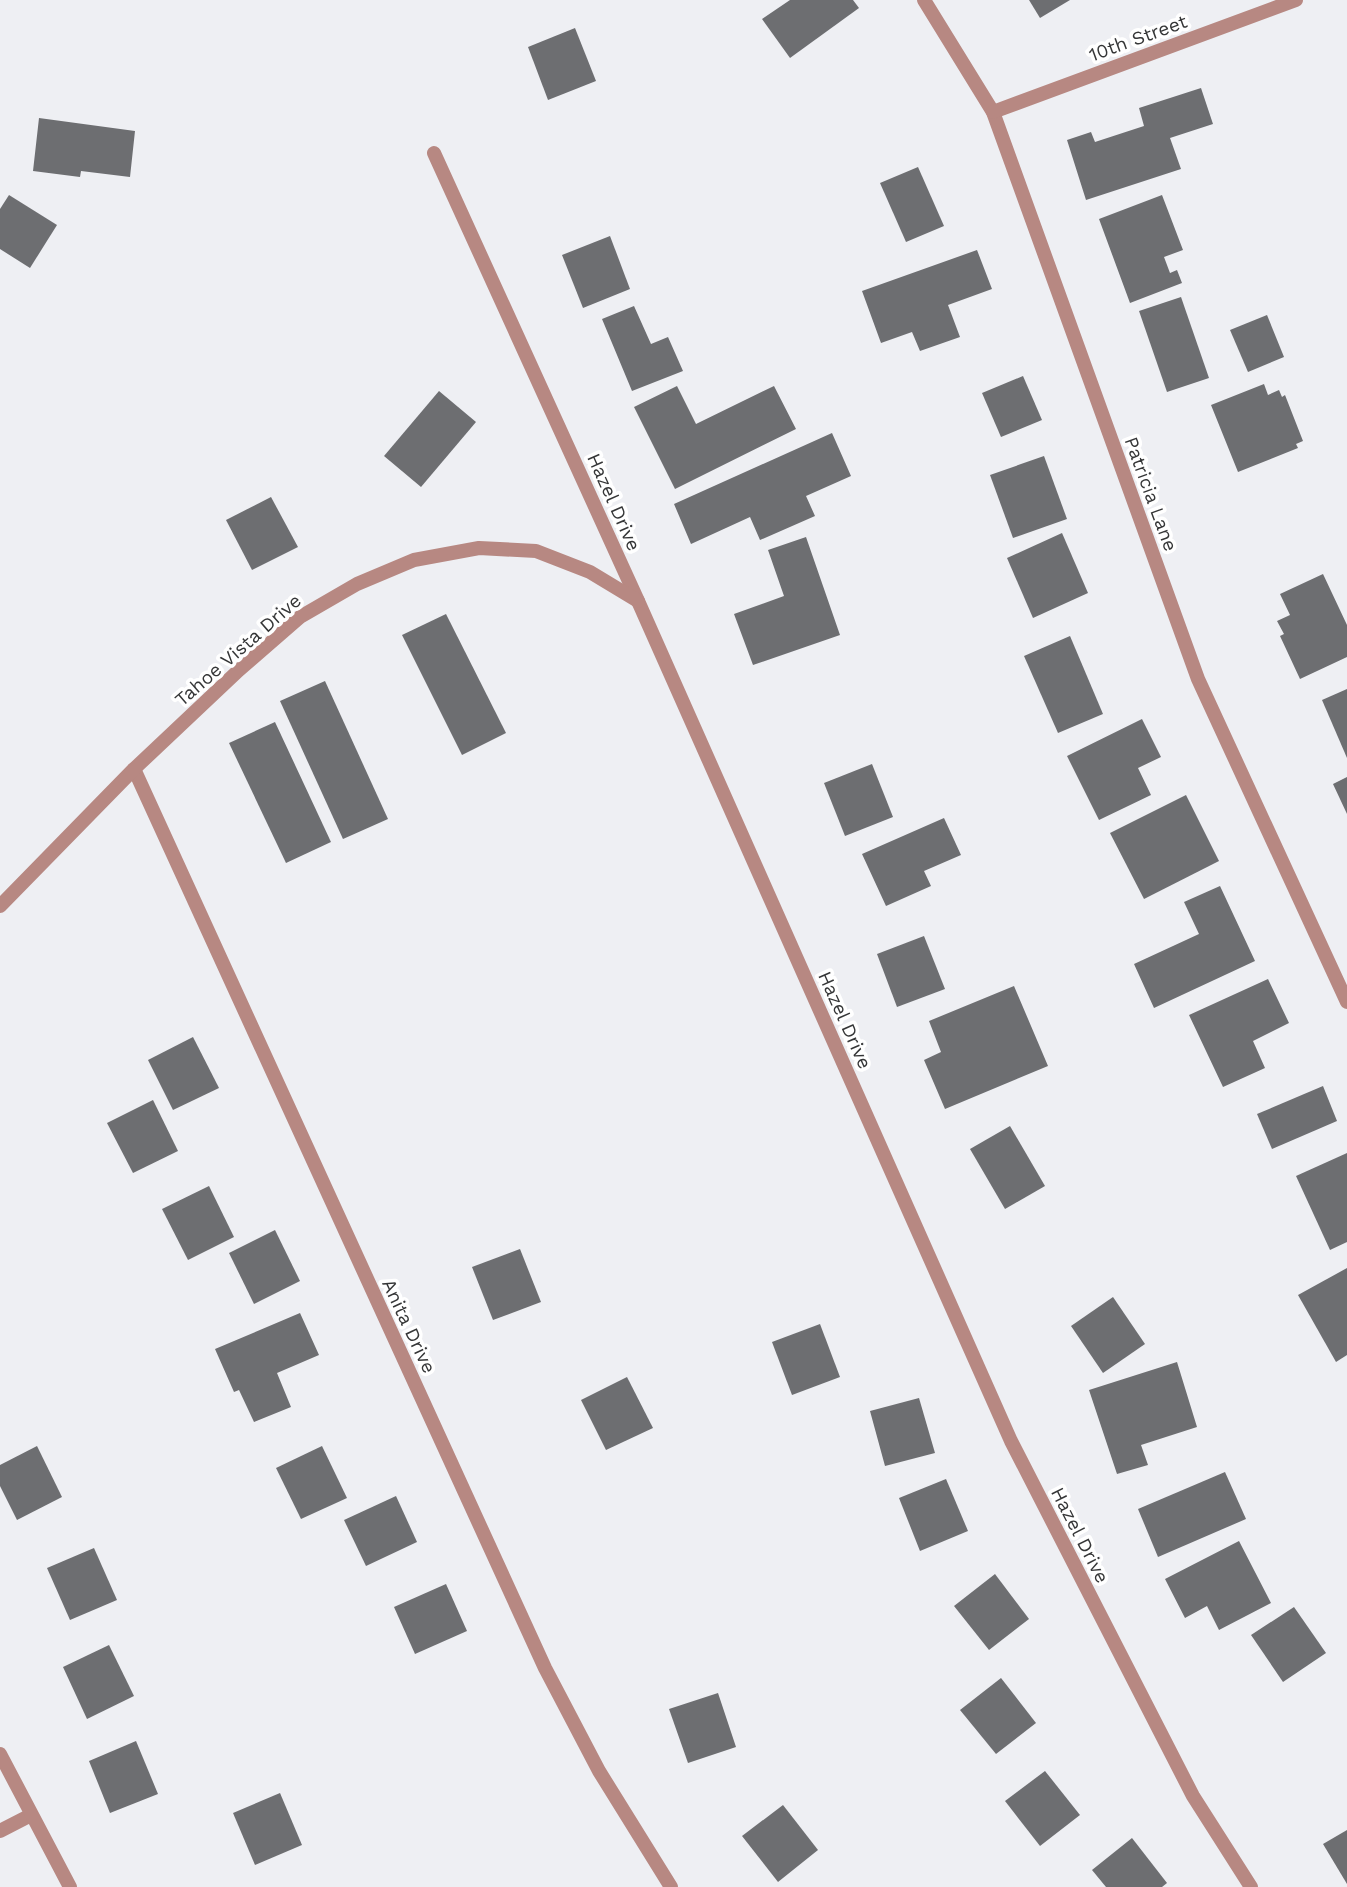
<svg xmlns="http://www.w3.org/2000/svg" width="1347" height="1887" font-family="'Work Sans',sans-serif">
<rect width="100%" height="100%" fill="#eeeff3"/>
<g fill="#6d6e71">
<path d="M790,0H853L859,8L790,58L762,19Z"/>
<path d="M1029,0H1070L1040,18Z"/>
<path d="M575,28L596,81L548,100L528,47Z"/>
<path d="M1201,88L1213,124L1170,138L1181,169L1086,200L1067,140L1091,132L1095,142L1144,126L1139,108Z"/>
<path d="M39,118L135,131L130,177L81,171L80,177L33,171Z"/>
<path d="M918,167L944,226L906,242L880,183Z"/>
<path d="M9,195L57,225L30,268L0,249V209Z"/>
<path d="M1162,195L1183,250L1164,257L1170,273L1177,270L1182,283L1130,303L1099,219Z"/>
<path d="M610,236L630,289L583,308L562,255Z"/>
<path d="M977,250L992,289L948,305L960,337L920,351L912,332L881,343L862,291Z"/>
<path d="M1181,297L1209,378L1167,392L1139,311Z"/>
<path d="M634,306L651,344L668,337L683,371L632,391L602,319Z"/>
<path d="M1267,315L1284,357L1248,372L1230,330Z"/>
<path d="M1023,376L1042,420L1001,437L982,393Z"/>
<path d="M1264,384L1268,395L1279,390L1282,397L1285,395L1303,441L1296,444L1298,448L1238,472L1211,405Z"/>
<path d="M677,386L696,424L774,386L796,429L675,489L634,407Z"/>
<path d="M439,391L476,422L421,487L384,456Z"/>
<path d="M832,433L851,476L806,496L815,516L760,540L750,517L691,544L674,504Z"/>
<path d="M1044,456L1067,519L1013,538L990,475Z"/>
<path d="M271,497L298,547L252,570L226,520Z"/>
<path d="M1062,533L1088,593L1033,618L1007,558Z"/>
<path d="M806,537L840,635L753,665L734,614L784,596L768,550Z"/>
<path d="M1323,574L1347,625V657L1300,679L1280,636L1284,634L1277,621L1290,615L1280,594Z"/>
<path d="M446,614L506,733L462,755L402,635Z"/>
<path d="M1070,636L1103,714L1058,733L1024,656Z"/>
<path d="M325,681L388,819L343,839L280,701Z"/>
<path d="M1347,689V758L1322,700Z"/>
<path d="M1142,719L1161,757L1138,768L1151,795L1099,820L1067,756Z"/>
<path d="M275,722L331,842L286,863L229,743Z"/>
<path d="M872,764L893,817L845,836L824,783Z"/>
<path d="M1347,777V814L1333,784Z"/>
<path d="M1186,795L1219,861L1144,899L1110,833Z"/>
<path d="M944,818L961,855L924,871L931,886L886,906L862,854Z"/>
<path d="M1220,886L1255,961L1154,1008L1134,964L1199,934L1184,902Z"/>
<path d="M924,936L945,989L897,1007L877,954Z"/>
<path d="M1268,979L1289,1023L1253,1041L1265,1068L1223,1087L1189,1015Z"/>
<path d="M1014,986L1048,1066L945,1109L924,1060L941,1052L929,1021Z"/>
<path d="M193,1037L219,1088L173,1110L148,1060Z"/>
<path d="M1323,1086L1337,1121L1272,1149L1257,1114Z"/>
<path d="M153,1100L178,1151L133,1173L107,1123Z"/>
<path d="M1010,1126L1045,1186L1005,1209L970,1149Z"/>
<path d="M1347,1153V1242L1330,1250L1296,1176Z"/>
<path d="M209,1186L234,1237L188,1260L162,1209Z"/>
<path d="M275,1230L300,1281L254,1304L229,1253Z"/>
<path d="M520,1249L541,1302L493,1320L472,1267Z"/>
<path d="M1347,1268V1355L1336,1362L1298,1295Z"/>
<path d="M1113,1297L1145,1344L1103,1373L1071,1326Z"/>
<path d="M300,1313L319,1355L277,1373L291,1407L254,1422L239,1390L234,1392L215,1349Z"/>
<path d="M820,1324L840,1377L792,1395L772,1342Z"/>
<path d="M1177,1362L1197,1427L1141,1445L1148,1465L1117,1474L1089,1390Z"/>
<path d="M627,1377L653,1428L606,1450L581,1400Z"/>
<path d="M919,1398L935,1453L885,1466L870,1411Z"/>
<path d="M37,1446L62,1497L17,1520L0,1486V1465Z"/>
<path d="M322,1446L347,1498L301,1519L276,1468Z"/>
<path d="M1225,1472L1246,1519L1158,1557L1138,1509Z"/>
<path d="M946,1479L968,1531L920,1551L899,1498Z"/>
<path d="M396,1496L417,1542L366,1566L344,1520Z"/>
<path d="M1239,1541L1271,1603L1219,1630L1207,1606L1185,1618L1165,1579Z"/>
<path d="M94,1548L117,1600L70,1620L47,1568Z"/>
<path d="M995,1574L1029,1619L989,1650L954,1606Z"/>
<path d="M446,1584L467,1631L415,1654L394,1607Z"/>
<path d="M1294,1607L1326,1653L1283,1682L1251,1635Z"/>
<path d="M109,1645L134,1696L87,1719L63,1667Z"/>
<path d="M1001,1678L1036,1723L996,1754L960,1710Z"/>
<path d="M718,1693L736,1747L688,1763L669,1709Z"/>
<path d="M136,1741L158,1794L110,1813L89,1761Z"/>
<path d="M1045,1771L1080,1815L1040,1846L1005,1801Z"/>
<path d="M280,1793L302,1845L255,1865L233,1813Z"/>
<path d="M783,1805L818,1850L778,1882L742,1836Z"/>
<path d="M1347,1830V1884L1323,1844Z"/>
<path d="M1132,1838L1167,1883L1162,1887H1106L1092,1870Z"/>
</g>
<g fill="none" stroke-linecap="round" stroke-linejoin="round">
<g stroke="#b78882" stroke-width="14">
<path d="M924,0L993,112L1198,679L1347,1002"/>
<path d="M993,112L1296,0"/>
<path d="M434,153L638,601L1011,1441L1193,1796L1251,1887"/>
<path d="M134,769L545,1668L599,1771L671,1887"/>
<path d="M0,906L134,769L239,670L300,617L357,584L414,560L479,548L536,551L590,572L638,601"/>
<path d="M0,1831L31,1815"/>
</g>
<path stroke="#b78882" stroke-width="14" d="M0,1754L70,1887"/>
</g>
<g text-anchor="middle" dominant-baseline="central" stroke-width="7" stroke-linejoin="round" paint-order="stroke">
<g font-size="19" fill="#353637" stroke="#fff">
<text transform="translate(1138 38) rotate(-20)">10th Street</text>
<text transform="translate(1151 494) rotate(70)">Patricia Lane</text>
<text transform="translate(614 502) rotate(66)">Hazel Drive</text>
<text transform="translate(238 650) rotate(-41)">Tahoe Vista Drive</text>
<text transform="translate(845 1020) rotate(66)">Hazel Drive</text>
<text transform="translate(409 1326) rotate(65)">Anita Drive</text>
<text transform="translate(1080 1535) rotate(63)">Hazel Drive</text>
</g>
</g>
</svg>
